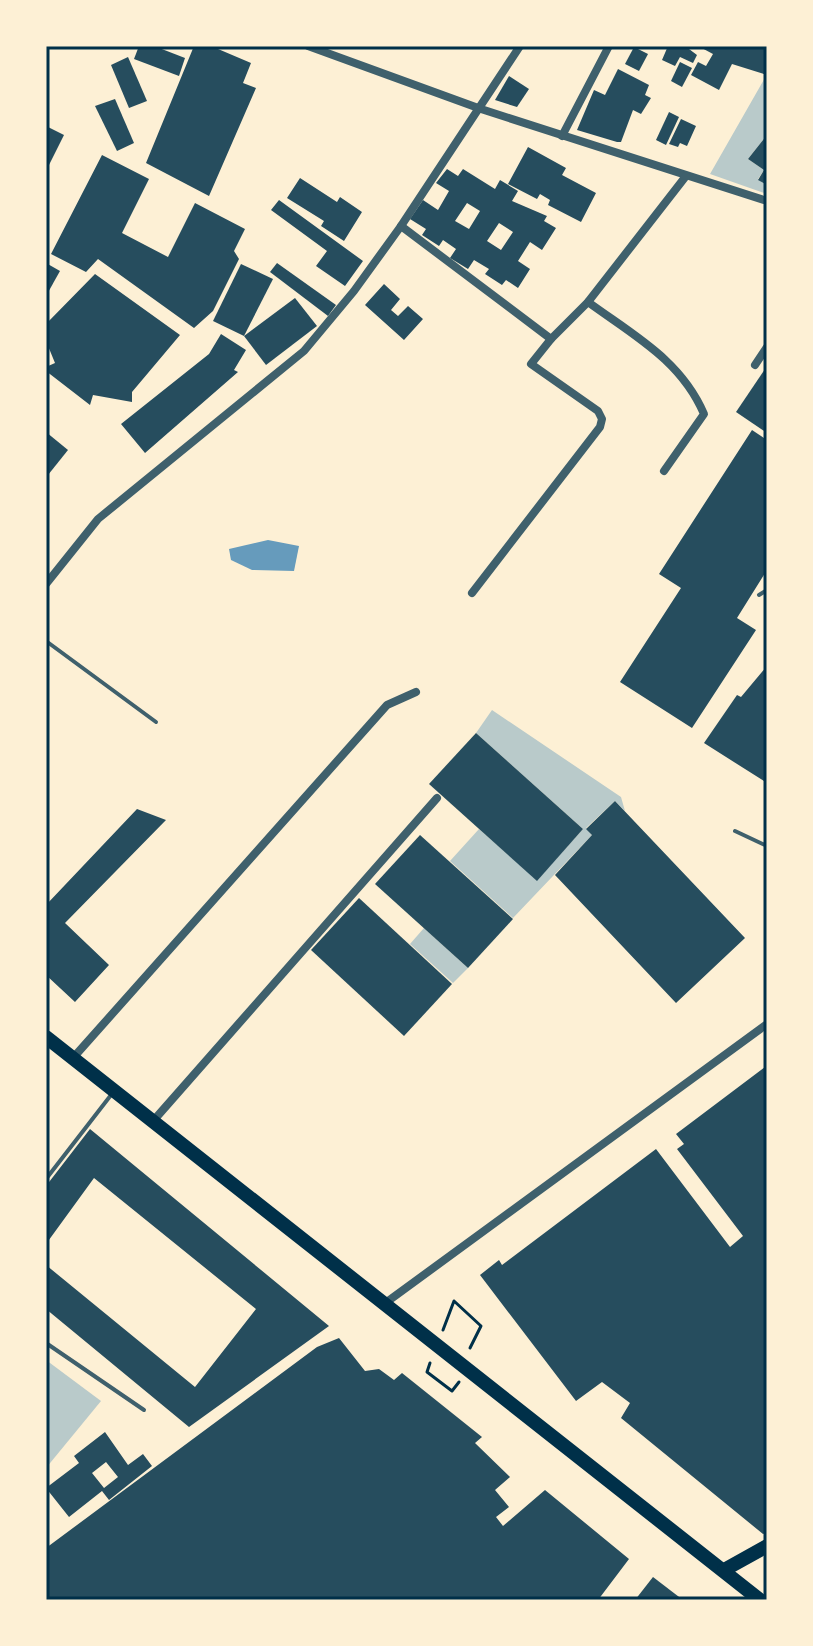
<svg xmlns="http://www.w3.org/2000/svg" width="813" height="1646" font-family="'Source Sans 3',sans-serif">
<rect width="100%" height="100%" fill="#fdf0d5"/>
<g fill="#b9caca">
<path d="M766,76L767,135L748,159L764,170L758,179L767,185V194L710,174Z"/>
<path d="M492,710L621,797L625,811L615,801L586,828L592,835L513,918L450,861L479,829L537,880L583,829L476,733Z"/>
<path d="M424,928L468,968L453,983L410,944Z"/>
<path d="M46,1360L101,1401L46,1468Z"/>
</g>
<path fill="#669bbc" d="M268,540L299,546L294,571L252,570L231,560L229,549Z"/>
<g fill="#264d5e" fill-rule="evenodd">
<path d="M139,46H154L185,58L179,76L134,59Z"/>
<path d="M194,46H211L251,63L243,83L256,88L209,196L146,163Z"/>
<path d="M668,46H685L697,55L693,63L680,57L675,66L662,60Z"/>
<path d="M698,46H767V75L732,64L719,90L691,75L698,62L706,66L713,54Z"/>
<path d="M634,47L648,54L639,71L625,64Z"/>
<path d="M128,57L147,101L129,108L111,65Z"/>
<path d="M680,62L692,68L682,87L671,81Z"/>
<path d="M618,69L649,85L645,95L651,98L641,114L633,110L621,142H617L577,130L594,90L605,95Z"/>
<path d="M509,76L529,89L517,107L495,100Z"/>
<path d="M115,99L134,143L117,151L95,106Z"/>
<path d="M669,112L679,117L666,145L656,140Z"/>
<path d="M681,119L696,126L687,146L680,143L678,147L669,144Z"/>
<path d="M46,126L64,135L46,171Z"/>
<path d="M767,135V185L758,180L764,170L748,159Z"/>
<path d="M528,147L566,168L562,175L596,193L581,222L548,205L550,200L540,194L537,199L508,184Z"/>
<path d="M102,155L149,179L122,233L168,257L195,203L245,229L234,251L239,259L213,311L194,328L98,259L86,272L51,254Z"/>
<path d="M447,169L458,176L463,169L495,189L500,180L518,191L512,201L547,216L544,221L556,228L542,250L530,242L518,261L530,269L518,288L506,280L502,285L485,274L489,269L474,260L468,269L450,258L456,249L443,240L439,246L422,235L426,229L410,219L423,200L438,210L449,191L436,183ZM467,203L480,211L469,229L455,221ZM499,223L513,232L501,250L487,241Z"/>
<path d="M300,178L337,202L340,197L362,212L344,241L321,226L324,221L287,198Z"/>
<path d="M279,200L363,261L345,286L316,266L327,251L271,210Z"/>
<path d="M46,263L60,271L46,296Z"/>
<path d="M277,263L336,305L328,316L270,272Z"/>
<path d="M241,264L273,279L244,336L213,321Z"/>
<path d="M95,274L180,335L132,392V402L93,395L90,405L46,371V367L55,363L46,341V324Z"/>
<path d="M384,284L400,299L391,310L398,316L408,306L423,319L404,340L365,305Z"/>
<path d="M295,298L317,326L266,365L244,336Z"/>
<path d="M221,334L246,350L234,370L238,372L145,453L121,424L209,354Z"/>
<path d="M767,366V433L736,412Z"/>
<path d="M752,430L767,440V570L737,618L756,630L692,728L620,682L681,588L659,574Z"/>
<path d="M46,432L68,450L48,475L46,473Z"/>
<path d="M767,666V783L704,743L737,695L741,697Z"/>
<path d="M476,733L583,829L537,881L429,784Z"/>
<path d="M615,801L745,938L676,1003L555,875L592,835L586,829Z"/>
<path d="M137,809L166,820L65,923L109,965L75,1002L46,975V905Z"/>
<path d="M420,835L513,919L468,968L375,884Z"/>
<path d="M359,898L452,984L404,1036L311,950Z"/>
<path d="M765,1067L767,1533L763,1534L621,1418L630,1403L602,1382L576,1401L480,1275L499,1260L502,1265L656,1149L730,1247L743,1236L677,1149L684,1144L676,1134Z"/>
<path d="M90,1129L329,1326L189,1427L46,1309V1265L195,1387L256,1309L94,1178L46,1244V1186Z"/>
<path d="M339,1338L365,1371L379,1369L394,1380L402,1373L482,1437L475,1443L510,1477L495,1490L509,1507L496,1517L503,1526L545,1490L629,1559L598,1600H46V1548L317,1347Z"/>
<path d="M105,1432L128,1465L143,1454L152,1466L109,1500L102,1491L69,1517L46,1488L79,1463L74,1456ZM106,1462L118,1477L104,1488L92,1473Z"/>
<path d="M653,1577L683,1600H635Z"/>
</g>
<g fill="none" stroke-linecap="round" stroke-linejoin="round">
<g stroke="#003049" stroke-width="3">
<path d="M443,1330L454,1301L481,1326L470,1348"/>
<path d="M430,1363L427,1372L452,1391L459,1382"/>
</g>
<g stroke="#3f606c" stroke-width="4">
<path d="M759,595L767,590"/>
<path d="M46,641L156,722"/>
<path d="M735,831L767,846"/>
<path d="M46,1179L111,1095"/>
<path d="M46,1343L144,1410"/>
</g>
<g stroke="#3f606c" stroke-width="8">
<path d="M308,46L481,109L767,201"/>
<path d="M562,136L609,46"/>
<path d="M401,226L551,339L588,302L686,176"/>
<path d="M588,302C633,335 681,360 704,414L664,471"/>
<path d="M755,365L767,347"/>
<path d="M46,584L98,519L304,351L354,291L401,226L520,46"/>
<path d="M472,593L600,427L602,419L598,411L531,364L551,339"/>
<path d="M73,1058L387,705L416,692"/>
<path d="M154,1120L437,798"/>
<path d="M384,1304L767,1024"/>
</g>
<g stroke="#003049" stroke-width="14">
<path d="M46,1037L760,1600"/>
<path d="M724,1570L767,1546"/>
</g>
</g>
<rect width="813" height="1646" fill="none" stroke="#fdf0d5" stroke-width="96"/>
<rect x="48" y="48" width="717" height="1550" fill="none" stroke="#003049" stroke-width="3"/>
</svg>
